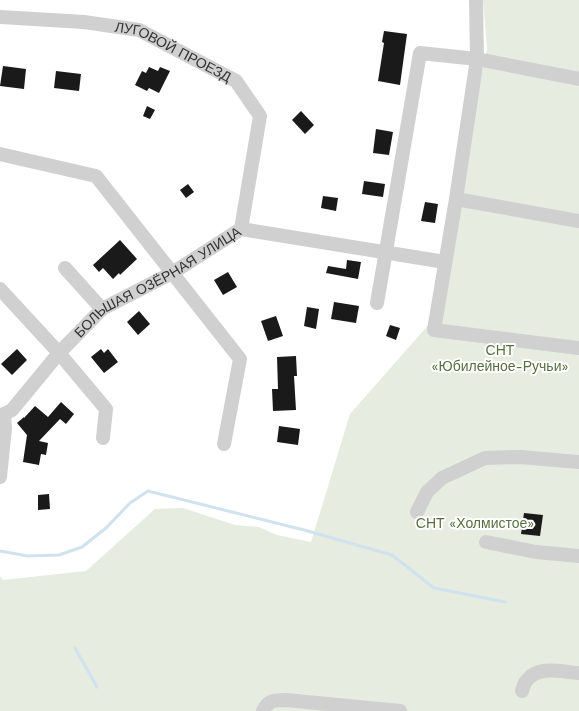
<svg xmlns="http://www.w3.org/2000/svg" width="579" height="711" font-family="'Work Sans',sans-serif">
<rect width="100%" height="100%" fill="#fff"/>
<path fill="#e6ecdf" d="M483,0H579V711H0V576L3,580L86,571L155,509L183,508L235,525L259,527L277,535L311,542L350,414L430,323L487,49Z"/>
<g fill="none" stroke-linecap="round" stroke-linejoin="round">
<g stroke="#cfe2ee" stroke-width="3">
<path d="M0,551L28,556L59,555L82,547L106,528L130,503L148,491L304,530L392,555L434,588L505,602"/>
<path d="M75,648L97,687"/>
</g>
</g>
<g fill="#1a1a1a">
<path d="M384,31L407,34L400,85L378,81L384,43L382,42Z"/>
<path d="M3,66L26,69L24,89L0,86Z"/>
<path d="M149,67L158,71L160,67L170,71L159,93L149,88L147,91L135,85L142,71L146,73Z"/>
<path d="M56,71L81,74L79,91L54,88Z"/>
<path d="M147,106L155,110L150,119L143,116Z"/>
<path d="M301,111L314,125L305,134L292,120Z"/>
<path d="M376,129L393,132L389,155L373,153Z"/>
<path d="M364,181L385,184L383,197L362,194Z"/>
<path d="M188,184L194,192L186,198L180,190Z"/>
<path d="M323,196L338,198L336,211L321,208Z"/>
<path d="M425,202L438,204L435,223L421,221Z"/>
<path d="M120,240L137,259L120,275L119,273L113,279L103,268L99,272L93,265Z"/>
<path d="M347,260L361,262L358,279L326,273L328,266L346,269Z"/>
<path d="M228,272L237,287L223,295L214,280Z"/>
<path d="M334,302L359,306L356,323L331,319Z"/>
<path d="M307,307L319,309L316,329L304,326Z"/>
<path d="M139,311L150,324L138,335L127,322Z"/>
<path d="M276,316L283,336L268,341L261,321Z"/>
<path d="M390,325L400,328L396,340L386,336Z"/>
<path d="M17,349L27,360L12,375L1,364Z"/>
<path d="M101,349L104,353L108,349L118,362L104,373L91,357Z"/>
<path d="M296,356L297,376H294L296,410L273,411L272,389H278L277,357Z"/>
<path d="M61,402L74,414L66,424L60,419L39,441L48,443L46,455L41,454L39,465L23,462L27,435L17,423L24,417V418L35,406L48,417Z"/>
<path d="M279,426L300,429L298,445L277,442Z"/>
<path d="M49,494L50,509L38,510V495Z"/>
<path d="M524,513L543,515L540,536L521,534Z"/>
</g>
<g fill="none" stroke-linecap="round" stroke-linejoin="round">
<g stroke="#d0d0d0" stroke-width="14">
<path d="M476,0L477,59L456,199L434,330L579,348"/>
<path id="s1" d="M0,17L84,22L139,30L236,81L260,116L241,229"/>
<path d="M0,154L96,176L240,359L224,444"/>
<path d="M456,199L579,221"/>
<path d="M65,268L102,309"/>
<path d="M0,289L59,353L106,409L103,438"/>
<path d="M377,303L420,53L477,59L579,79"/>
<path id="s2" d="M0,416L12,410L59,353L102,309L172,273L241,229L445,262"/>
<path d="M0,477L5,428L4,414"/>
<path d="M417,512L427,492L442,478L485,458L520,457L579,462"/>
<path d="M486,542L536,552L579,556"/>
<path d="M522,691C523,688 524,683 527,680C539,665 562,672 579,673"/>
<path d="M263,711C268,700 275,700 286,700L400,711"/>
</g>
</g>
<g text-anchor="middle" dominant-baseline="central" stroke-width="4" stroke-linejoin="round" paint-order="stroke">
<g font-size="14" fill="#333" stroke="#fff">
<text stroke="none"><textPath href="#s1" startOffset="179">ЛУГОВОЙ ПРОЕЗД</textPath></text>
<text stroke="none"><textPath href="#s2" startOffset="210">БОЛЬШАЯ ОЗЁРНАЯ УЛИЦА</textPath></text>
</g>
<g font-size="14" fill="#56703f" stroke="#fff">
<text x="500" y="350">СНТ<tspan x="500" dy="16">«Юбилейное-Ручьи»</tspan></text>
<text x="475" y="523">СНТ «Холмистое»</text>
</g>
</g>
</svg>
